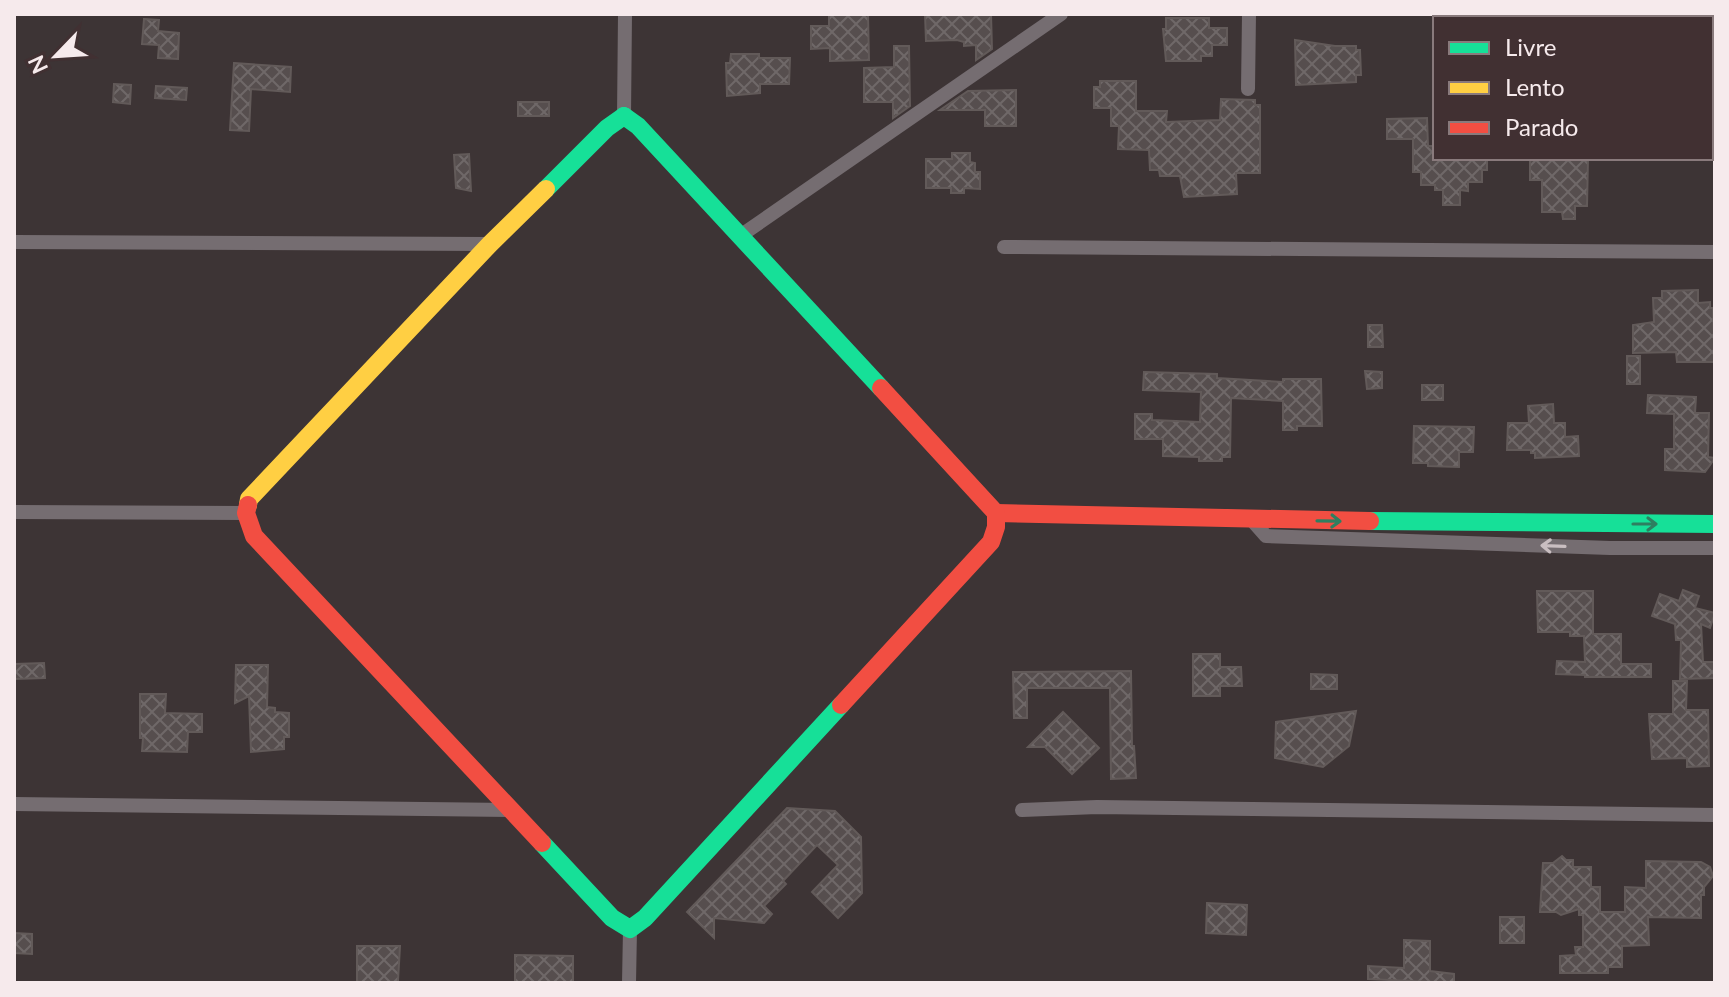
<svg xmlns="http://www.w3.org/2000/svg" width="1729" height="997" font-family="Lato,sans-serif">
<defs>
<pattern id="building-cross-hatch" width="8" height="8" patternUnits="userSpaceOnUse" patternTransform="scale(2)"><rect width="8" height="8" fill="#564e4e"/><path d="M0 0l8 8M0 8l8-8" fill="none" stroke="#6f6868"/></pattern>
</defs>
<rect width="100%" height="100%" fill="#3d3435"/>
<g fill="url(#building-cross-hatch)" stroke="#625a59" stroke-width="2">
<path d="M829,14H868L869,60L830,61V48L811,49V26H829Z"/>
<path d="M925,14H991L992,49L976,60V45L964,46V42L957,40L926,41Z"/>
<path d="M1166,18H1209V28H1227V45H1212V56H1201V61H1166L1163,29H1166Z"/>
<path d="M144,19L159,20L158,31L179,33L178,59L158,58L159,45L142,44Z"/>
<path d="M1295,40L1335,46H1356V50H1360L1361,75H1356V82L1296,85Z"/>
<path d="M894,46H909L910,106L893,118V102H864V68L894,67Z"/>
<path d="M731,54H759V58H790L789,84H760V93L727,96L726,63H730Z"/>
<path d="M234,63L291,67L290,92L251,89L249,131L230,130Z"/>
<path d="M1100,81H1136V111H1167L1166,122L1220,120L1221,99L1255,100V105H1260V173H1236L1237,194L1184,197L1180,176H1160L1159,170H1150L1149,150L1118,149L1119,126H1111V108H1094V87H1100Z"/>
<path d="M114,84L131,85L130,104L113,102Z"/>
<path d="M156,86L187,88L186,100L155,98Z"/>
<path d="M1016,90V126H985V110H940L968,91Z"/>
<rect x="518" y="102" width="31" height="14"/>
<path d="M1427,118L1428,146H1435V158H1487V170H1482V182H1468V191L1460,190V205H1443V190H1435V185H1421V172H1413V139H1387V119Z"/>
<path d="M952,153H970V162L975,163V172H980V189L964,188V193H951V188H926V159H952Z"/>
<path d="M469,154L471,191L456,188L454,155Z"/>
<path d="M1530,158L1588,159L1587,206H1575V219H1563L1562,212H1542V180H1530Z"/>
<path d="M1698,290V303L1710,302V308H1713L1715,362H1677L1676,352L1633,353V325L1654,322L1653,298H1662V291Z"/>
<path d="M1368,325H1382L1383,347H1368Z"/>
<rect x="1627" y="356" width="13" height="28"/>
<path d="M1365,371L1382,372V388L1367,389Z"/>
<path d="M1144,372L1217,374V378L1283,382V379H1321L1322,426H1297V430H1283V401L1231,398L1230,457H1222V461H1199V457L1163,456V439H1135V414H1152V420L1200,422L1201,392L1143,390Z"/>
<rect x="1422" y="385" width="21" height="15"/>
<path d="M1648,395L1696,397L1695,413H1709L1708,457L1715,458L1705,472L1665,470V449H1674V414L1647,413Z"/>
<path d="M1553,404L1554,423H1565V437L1578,436L1579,456L1535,458V453H1531V450H1507L1508,423H1529L1528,406Z"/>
<path d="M1414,426L1474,427L1473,452H1459V467L1428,466V463H1413Z"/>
<path d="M1683,590L1699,596L1695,608L1715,613L1710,628L1701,624L1703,662H1715V678L1680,679L1681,640H1676L1675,624L1652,616L1660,594L1679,601Z"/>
<path d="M1537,591H1593V634H1621V664H1651V677H1585V675L1556,674L1557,661L1585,662L1584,636H1570V632H1538Z"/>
<path d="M1193,654H1220V667H1241L1242,686H1220V696H1193Z"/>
<path d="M44,663L45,678L15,679V664Z"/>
<path d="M236,665H268L267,707L275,708V712L289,713V737H284V749L251,752L249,696L235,703Z"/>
<path d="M1131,671L1132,746H1134L1136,778L1111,779L1110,688H1027V718H1014L1013,672Z"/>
<path d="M1311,674L1337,675V689H1311Z"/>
<path d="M1673,681H1687L1686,710H1708L1709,766L1687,767V758L1652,759L1649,714H1673Z"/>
<path d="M140,694H166L165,713L202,714V732H188L187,752L142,751L143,738H140Z"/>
<path d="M1356,711L1349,746L1323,767L1275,758L1276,722Z"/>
<path d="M1063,712L1099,748L1072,774L1045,747H1028Z"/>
<path d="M787,808L835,811L861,837L862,893L838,918L812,892L838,865L817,845L783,881L786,884L764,906L772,914L764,923L714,918V938L687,912Z"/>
<path d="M1562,856L1566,860H1573V867H1591V887H1600V912H1625V887L1646,888V861L1701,862L1710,867L1713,876L1704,887V895H1701V918L1648,917L1649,945L1622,946V967H1608V973H1560V956L1576,955L1575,947H1583V915H1579V909L1561,915L1556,912H1540L1543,863H1553Z"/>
<path d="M1207,903L1247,905L1246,935L1206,933Z"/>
<rect x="1500" y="917" width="24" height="26"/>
<path d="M14,933L32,934V954L14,953Z"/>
<path d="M1404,940L1430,941V971L1454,974V983L1368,979V966L1404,968Z"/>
<path d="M357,946H400L398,981L395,983H357Z"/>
<path d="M515,955L573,956V983H515Z"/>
</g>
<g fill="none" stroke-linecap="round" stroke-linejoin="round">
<g stroke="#756d71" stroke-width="14">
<path d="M1248,89L1249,14"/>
<path d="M624,116L625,14"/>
<path d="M740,236L1061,14"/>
<path d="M14,242L490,244"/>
<path d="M1004,247L1715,252"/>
<path d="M14,512L246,513"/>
<path d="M1251,519L1266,536L1610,548H1715"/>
<path d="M14,804L511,810"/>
<path d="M1022,810L1097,807L1715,815"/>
<path d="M629,983L630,929"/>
</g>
<g stroke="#16e098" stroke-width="18">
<path d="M624,116L638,126L881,388"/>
<path d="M546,189L607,128L624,116"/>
<path d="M1370,521L1715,524"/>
<path d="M542,843L612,918L630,929L645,918L841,705"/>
</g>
<path stroke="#ffcf43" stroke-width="18" d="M248,505L249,499L490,244L546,189"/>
<g stroke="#f24e42" stroke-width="18">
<path d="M248,505L246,513L254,536L542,843"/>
<path d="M996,513L1370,521"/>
<path d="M841,705L991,542L996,527V513L881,388"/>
</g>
</g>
<defs><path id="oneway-shaft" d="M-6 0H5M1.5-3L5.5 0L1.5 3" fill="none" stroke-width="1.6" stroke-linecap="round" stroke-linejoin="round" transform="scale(2)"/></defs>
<g stroke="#2e7f60">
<use href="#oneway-shaft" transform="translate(1329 521) rotate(1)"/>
<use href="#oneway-shaft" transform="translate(1645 524)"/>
</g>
<use stroke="#c9bec1" href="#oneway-shaft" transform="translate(1553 546) rotate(-178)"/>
<rect width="1729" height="997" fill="none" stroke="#f6eaec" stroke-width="32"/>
<rect x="1433" y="16" width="280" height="144" fill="#413032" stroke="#897a7c" stroke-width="2"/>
<rect x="1449" y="42" width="40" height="12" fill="#16e098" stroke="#897a7c" stroke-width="2"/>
<text x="1505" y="56" font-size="24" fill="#f6eaec">Livre</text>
<rect x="1449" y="82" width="40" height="12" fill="#ffcf43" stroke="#897a7c" stroke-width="2"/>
<text x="1505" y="96" font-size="24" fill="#f6eaec">Lento</text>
<rect x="1449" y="122" width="40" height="12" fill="#f24e42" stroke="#897a7c" stroke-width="2"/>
<text x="1505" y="136" font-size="24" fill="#f6eaec">Parado</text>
<g transform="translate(56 56) rotate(245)" stroke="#413032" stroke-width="6" paint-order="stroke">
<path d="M0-6L14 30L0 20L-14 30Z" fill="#f6eaec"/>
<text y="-12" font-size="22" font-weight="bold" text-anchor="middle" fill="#f6eaec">N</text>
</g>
</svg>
